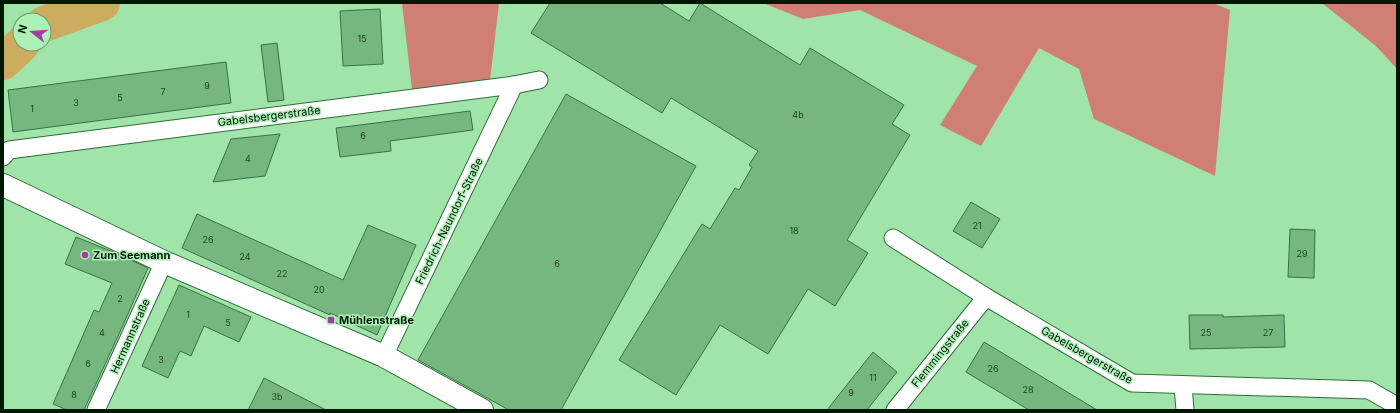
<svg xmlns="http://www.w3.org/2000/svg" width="1400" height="413" font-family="Inter,sans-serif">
<rect width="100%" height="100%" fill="#a1e4aa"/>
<g fill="#d07f74">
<path d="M402,3H499L489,89L413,98Z"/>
<path d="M763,3H1213L1230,10L1215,176L1094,119L1079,69L1039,48L981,146L940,125L977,66L860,10L803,19Z"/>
<path d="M1322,3H1397V69L1376,46Z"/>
</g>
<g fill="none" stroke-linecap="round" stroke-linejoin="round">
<g stroke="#ccad60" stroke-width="36">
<path d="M44,24L102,3"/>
<path d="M3,62L22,44"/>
</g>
</g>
<g fill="#76b67f" stroke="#357441">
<path d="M550,3H660L689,21L700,3L800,65L810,48L904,105L892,124L910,135L847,240L868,253L835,306L808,289L768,354L720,325L676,395L619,360L702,224L710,229L735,188L739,190L752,167L749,165L758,151L671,98L662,113L531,33Z"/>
<path d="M380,9L383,64L343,66L340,11Z"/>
<path d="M277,43L284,100L268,102L261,45Z"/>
<path d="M226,62L231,103L13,132L8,90Z"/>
<path d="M566,94L696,166L561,410H509L418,360Z"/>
<path d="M470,111L473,130L390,141L391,151L340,157L336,128Z"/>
<path d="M280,134L265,176L213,182L231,139Z"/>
<path d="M971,202L1000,219L982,248L953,231Z"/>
<path d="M197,214L343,280L368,225L416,245L377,335L330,313V315L182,248Z"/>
<path d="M1290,229L1315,230L1314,278L1288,277Z"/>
<path d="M76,237L116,253L148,268L124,323L84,410H67L53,404L94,310L99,312L112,283L65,264Z"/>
<path d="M179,285L251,317L239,342L204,326L191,356L180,351L168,378L142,366Z"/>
<path d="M1189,315H1223V317L1284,315L1285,347L1190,349Z"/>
<path d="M984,342L1019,363L1097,410H1029L966,372Z"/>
<path d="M873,352L897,372L867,410H827Z"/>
<path d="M264,378L326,410H248Z"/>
</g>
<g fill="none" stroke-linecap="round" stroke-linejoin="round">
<g stroke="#2d6d3a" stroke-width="19">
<g id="minor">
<path d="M3,157L9,150L514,85L539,80"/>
<path d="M893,238L986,297L1132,383L1369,390L1397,406"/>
<path d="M384,356L514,85"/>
<path d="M1183,386L1185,410"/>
<path d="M96,410L164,262"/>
<path d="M895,410L986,297"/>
</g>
</g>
<g stroke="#2d6d3a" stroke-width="24">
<path id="tertiary" d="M3,185L164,262L384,356L482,410"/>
</g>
<use href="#minor" stroke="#fff" stroke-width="17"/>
<use href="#tertiary" stroke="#fff" stroke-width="22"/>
</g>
<g fill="#a23da1" stroke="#aef1b7" stroke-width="1.5">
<circle cx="85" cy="255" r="4"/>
<rect x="327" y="316" width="8" height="8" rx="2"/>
</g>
<g text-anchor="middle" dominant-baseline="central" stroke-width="3" stroke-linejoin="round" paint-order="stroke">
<g font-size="9" fill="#1e3f23">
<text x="362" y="38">15</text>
<text x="207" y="85">9</text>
<text x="163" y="91">7</text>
<text x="120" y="97">5</text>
<text x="76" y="102">3</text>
<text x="32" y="108">1</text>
<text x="798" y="114">4b</text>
<text x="363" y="135">6</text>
<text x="248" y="158">4</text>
<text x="977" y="225">21</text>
<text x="794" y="230">18</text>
<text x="208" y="239">26</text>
<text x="1302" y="253">29</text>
<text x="245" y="256">24</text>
<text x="557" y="263">6</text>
<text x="282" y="273">22</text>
<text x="319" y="289">20</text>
<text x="120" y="298">2</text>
<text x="188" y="314">1</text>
<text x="228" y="322">5</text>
<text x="102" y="332">4</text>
<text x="1206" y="332">25</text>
<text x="1268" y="332">27</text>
<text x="161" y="359">3</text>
<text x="88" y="363">6</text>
<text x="993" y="368">26</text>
<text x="873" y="377">11</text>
<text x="1028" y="389">28</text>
<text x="851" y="392">9</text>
<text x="74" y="394">8</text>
<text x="277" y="396">3b</text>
</g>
<g font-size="11" fill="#001704" stroke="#aef1b7">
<text transform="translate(269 116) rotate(-7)">Gabelsbergerstraße</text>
<text transform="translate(449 221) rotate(-64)">Friedrich-Naundorf-Straße</text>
<text transform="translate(130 336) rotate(-66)">Hermannstraße</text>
<text transform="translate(940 353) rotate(-51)">Flemmingstraße</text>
<text transform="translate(1087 355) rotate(30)">Gabelsbergerstraße</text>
</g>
<g font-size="11" font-weight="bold" fill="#001704" stroke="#aef1b7" text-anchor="start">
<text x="93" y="255">Zum Seemann</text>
<text x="339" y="320">Mühlenstraße</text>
</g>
</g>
<rect width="1400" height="413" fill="none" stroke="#001704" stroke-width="8"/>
<g transform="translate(32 32) rotate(287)"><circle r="19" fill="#aef1b7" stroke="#689a6f"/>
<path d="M0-3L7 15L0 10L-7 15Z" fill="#a23da1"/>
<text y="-6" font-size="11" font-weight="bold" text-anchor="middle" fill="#001704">N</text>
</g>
</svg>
